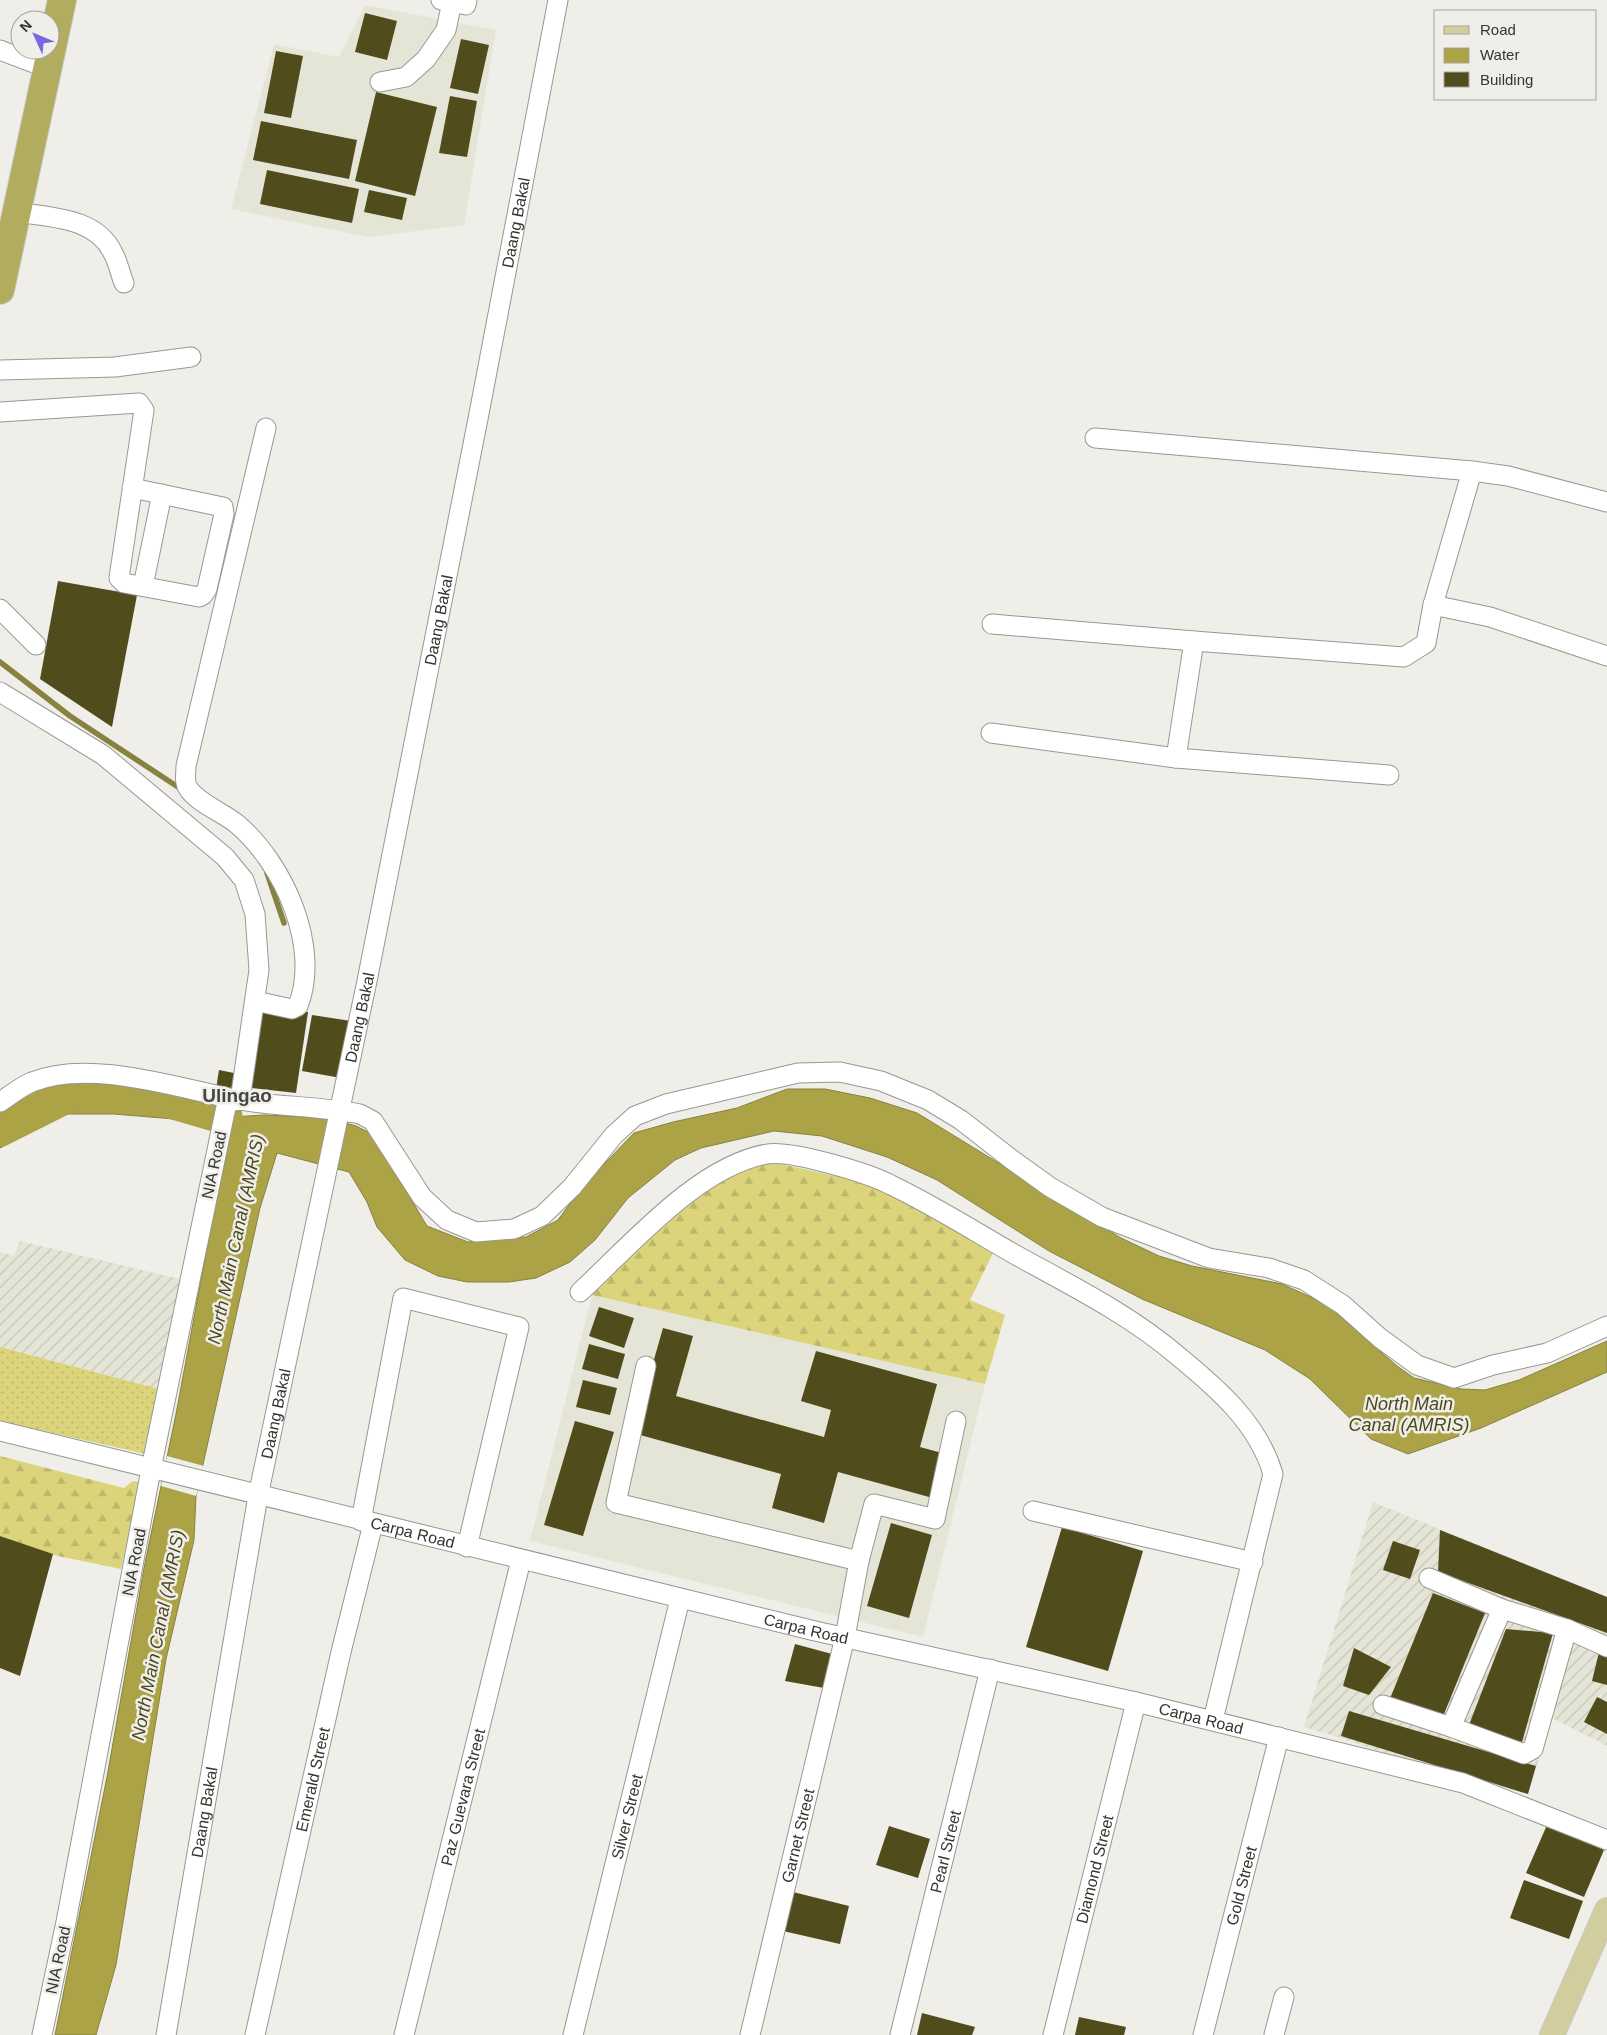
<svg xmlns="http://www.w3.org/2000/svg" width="1607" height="2035" font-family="Arial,sans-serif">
<defs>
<pattern id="industrial-furrows" width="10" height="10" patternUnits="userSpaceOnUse" patternTransform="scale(1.25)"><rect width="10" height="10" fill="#e5e5d7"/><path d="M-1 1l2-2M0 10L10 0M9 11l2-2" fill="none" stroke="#c5c5b9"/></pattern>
<pattern id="grass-dots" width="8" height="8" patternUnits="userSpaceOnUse" patternTransform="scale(1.25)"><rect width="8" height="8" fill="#dcd47b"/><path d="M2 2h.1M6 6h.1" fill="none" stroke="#bdb76b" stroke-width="1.8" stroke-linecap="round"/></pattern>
<pattern id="forest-firs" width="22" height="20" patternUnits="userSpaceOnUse" patternTransform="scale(1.25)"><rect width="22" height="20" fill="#dcd47b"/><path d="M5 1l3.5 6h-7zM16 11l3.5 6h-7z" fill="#bdb76b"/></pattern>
</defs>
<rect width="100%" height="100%" fill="#efeee8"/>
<g fill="#e5e5d7">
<path d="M365,5L496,30L464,225L369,237L231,209L274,44L339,57Z"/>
<path d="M592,1295L985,1384L923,1637L530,1541Z"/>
</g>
<g fill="url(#industrial-furrows)">
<path d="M20,1241L188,1281L159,1389L0,1347V1252L14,1256Z"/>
<path d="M1373,1502L1607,1597V1746L1552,1718L1528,1794L1439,1772L1341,1738L1304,1727Z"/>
</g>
<path fill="url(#grass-dots)" d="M0,1347L159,1389L146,1454L0,1421Z"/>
<g fill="url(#forest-firs)">
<path d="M754,1158L840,1177L933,1208L995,1249L970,1300L1005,1315L985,1384L592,1295L591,1277L642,1227Z"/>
<path d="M0,1456L124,1488L133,1481L140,1482L121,1569L58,1556L0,1536Z"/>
</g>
<path fill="#aba346" stroke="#888240" d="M787,1089H825L870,1098L917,1113L1121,1238L1159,1256L1192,1266L1282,1284L1326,1304L1397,1366L1414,1378L1461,1389L1485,1390L1519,1380L1607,1341V1372L1481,1428L1408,1454L1371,1439L1310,1379L1265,1350L1142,1299L1049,1251L937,1180L887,1157L822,1136L774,1131L701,1148L675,1160L628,1198L595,1240L570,1262L536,1278L509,1282H467L438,1276L405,1260L377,1227L367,1202L349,1172L277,1153L260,1208L196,1496L194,1540L166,1659L116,1965L96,2035H55L107,1777L144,1568L176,1414L229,1130L210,1122L114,1114H67L0,1148V1123L24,1108L74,1091L189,1105L231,1117L264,1115L328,1118L356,1126L372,1134L427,1226L468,1242L526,1237L558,1220L582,1187L634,1133L673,1122L737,1108Z"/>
<path fill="#efeee8" d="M167,1456L204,1466L196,1496L161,1486Z"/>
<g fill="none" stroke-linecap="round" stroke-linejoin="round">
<g stroke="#888240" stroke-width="5.5">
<path d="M0,662L70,716L181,789"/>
<path d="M267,873L284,923"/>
</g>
<path stroke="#aba346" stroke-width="35" d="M0,1129L70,1094H146L225,1117"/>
</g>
<g fill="#514c1b">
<path d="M365,13L397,21L387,60L355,52Z"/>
<path d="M461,39L489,45L478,94L450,88Z"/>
<path d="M276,51L303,56L291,118L264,113Z"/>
<path d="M376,92L437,107L415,196L355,181Z"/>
<path d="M450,96L477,101L467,157L439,153Z"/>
<path d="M261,121L357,140L349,179L253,160Z"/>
<path d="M267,170L359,189L352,223L260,204Z"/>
<path d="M369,190L407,198L402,220L364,212Z"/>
<path d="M58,581L137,595L112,727L40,679Z"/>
<path d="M256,1005L308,1012L296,1093L244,1087Z"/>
<path d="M312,1015L351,1021L341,1078L302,1071Z"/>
<path d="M219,1070L239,1074L236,1093L216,1089Z"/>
<path d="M599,1307L634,1318L624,1348L589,1336Z"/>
<path d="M663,1328L693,1336L676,1396L824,1437L831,1410L801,1401L816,1351L937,1384L920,1447L953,1456L940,1500L838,1472L824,1523L772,1508L781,1474L633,1433Z"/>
<path d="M589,1344L625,1354L618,1379L582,1369Z"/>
<path d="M583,1380L617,1388L610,1415L576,1407Z"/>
<path d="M575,1421L614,1432L583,1536L544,1525Z"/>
<path d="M891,1523L932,1535L909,1618L867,1606Z"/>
<path d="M1062,1527L1143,1551L1108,1671L1026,1647Z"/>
<path d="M1440,1530L1607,1597V1633L1438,1572Z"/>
<path d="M0,1536L53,1554L20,1676L0,1668Z"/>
<path d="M1393,1541L1420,1550L1410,1579L1383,1570Z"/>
<path d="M1433,1593L1485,1613L1442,1719L1389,1701Z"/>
<path d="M1506,1629L1553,1633L1522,1742L1469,1725Z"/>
<path d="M795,1644L832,1654L824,1688L785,1681Z"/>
<path d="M1354,1648L1391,1667L1369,1695L1343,1686Z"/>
<path d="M1599,1652L1607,1654V1685L1592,1681Z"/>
<path d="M1597,1697L1607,1702V1734L1584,1722Z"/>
<path d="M1349,1711L1536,1766L1528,1794L1341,1736Z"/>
<path d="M1547,1825L1604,1850L1584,1897L1526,1873Z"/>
<path d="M889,1826L930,1839L918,1878L876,1865Z"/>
<path d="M1524,1880L1583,1901L1569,1939L1510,1918Z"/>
<path d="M793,1892L849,1906L840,1944L783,1931Z"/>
<path d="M922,2013L975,2027L972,2035H917Z"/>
<path d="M1079,2017L1126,2027L1124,2035H1075Z"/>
</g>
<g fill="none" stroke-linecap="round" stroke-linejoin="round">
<g stroke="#989892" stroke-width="21">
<g id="minor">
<path d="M441,0L466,5L467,0"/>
<path d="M0,50L47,68"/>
<path d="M380,82L406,77L426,59L446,30L452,2"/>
<path d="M17,212C51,218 96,217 113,253C118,262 120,273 124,283"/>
<path d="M0,370L115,367L191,357"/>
<path d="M0,412L139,403L144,410L119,578L124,583L199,597L203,595L207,589L224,514L223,507L132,488"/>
<path d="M1095,438L1472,471L1508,476L1607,502"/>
<path d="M143,586L162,494"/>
<path d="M1433,605L1490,617L1607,656"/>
<path d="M0,609L36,645"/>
<path d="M992,624L1194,641"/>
<path d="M0,692L103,755L225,857L244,880L255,914L259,970L240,1100L227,1102L152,1464L66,1922L42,2035"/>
<path d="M991,733L1176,758"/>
<path d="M1389,775L1176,758L1194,641L1404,657L1426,643L1433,605L1472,471"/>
<path d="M255,1001L292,1009L298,1006C321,947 284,864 237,824C224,813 197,803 188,788C184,782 186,773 186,766L266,428"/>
<path d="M0,1102C10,1096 21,1086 32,1082C90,1058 180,1089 239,1100C279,1107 320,1106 360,1114L373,1121L422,1197L447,1220L476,1232L514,1229L542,1216L572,1187L614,1135L635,1116L666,1104L798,1073L840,1072L881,1081L928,1100L961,1120L1011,1159L1050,1187L1102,1217L1209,1258L1269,1268L1304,1280L1343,1305L1380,1338L1417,1365L1454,1378L1493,1365L1547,1353L1607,1326"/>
<path d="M580,1292C630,1246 698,1166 767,1154C792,1150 868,1173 891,1185C933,1205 974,1231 1014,1254C1070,1285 1129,1314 1178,1356C1217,1388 1258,1423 1273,1474L1213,1720"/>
<path d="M646,1366L616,1503L859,1561"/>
<path id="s1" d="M0,1431L815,1631L1136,1702L1463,1783L1607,1840"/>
<path d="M1033,1511L1253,1562"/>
<path d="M361,1521L403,1298L519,1327L467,1547"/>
<path d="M1429,1578L1502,1609L1567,1629L1607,1647"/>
<path d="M1383,1705L1451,1727L1502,1609"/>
<path d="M1451,1727L1524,1754L1533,1749L1567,1629"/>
<path id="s2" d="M166,2035L258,1496L367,981L477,424L558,0"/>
<path id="s3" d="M255,2035L341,1652L373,1524"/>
<path id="s4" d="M404,2035L521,1560"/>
<path id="s5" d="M573,2035L680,1599"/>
<path id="s6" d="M750,2035L845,1637L859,1561L874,1504L935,1519L956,1421"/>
<path id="s7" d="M900,2035L990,1669"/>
<path id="s8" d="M1053,2035L1136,1702"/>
<path id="s9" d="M1203,2035L1279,1737"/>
<path d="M1274,2035L1284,1997"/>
</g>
</g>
<g stroke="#cacaca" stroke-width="26">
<path id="major" d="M1552,2035L1607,1910"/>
</g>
<g stroke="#cacaca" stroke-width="30">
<path id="highway" d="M0,290L62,0"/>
</g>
<use href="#minor" stroke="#fff" stroke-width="19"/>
<use href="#major" stroke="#d1cd9e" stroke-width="24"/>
<use href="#highway" stroke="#b2ac5e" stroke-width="28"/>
</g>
<g text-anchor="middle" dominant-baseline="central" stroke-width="5" stroke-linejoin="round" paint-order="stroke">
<g font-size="16" fill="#353533" stroke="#efeee8">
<text stroke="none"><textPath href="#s2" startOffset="1846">Daang Bakal</textPath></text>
<text stroke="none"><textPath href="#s2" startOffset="1441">Daang Bakal</textPath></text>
<text stroke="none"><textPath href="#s2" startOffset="1036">Daang Bakal</textPath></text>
<text transform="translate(214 1165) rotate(-78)">NIA Road</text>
<text stroke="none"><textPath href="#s2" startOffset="631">Daang Bakal</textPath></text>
<text stroke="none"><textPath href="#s1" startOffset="425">Carpa Road</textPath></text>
<text transform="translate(134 1562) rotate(-79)">NIA Road</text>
<text stroke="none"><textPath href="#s1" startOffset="830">Carpa Road</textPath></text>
<text stroke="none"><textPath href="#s1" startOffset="1235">Carpa Road</textPath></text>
<text stroke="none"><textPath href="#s3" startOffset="262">Emerald Street</textPath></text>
<text stroke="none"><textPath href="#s4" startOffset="245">Paz Guevara Street</textPath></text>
<text stroke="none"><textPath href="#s2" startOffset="226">Daang Bakal</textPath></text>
<text stroke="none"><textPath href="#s5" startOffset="225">Silver Street</textPath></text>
<text stroke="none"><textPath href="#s6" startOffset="205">Garnet Street</textPath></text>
<text stroke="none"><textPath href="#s7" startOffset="189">Pearl Street</textPath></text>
<text stroke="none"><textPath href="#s8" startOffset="171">Diamond Street</textPath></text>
<text stroke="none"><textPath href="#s9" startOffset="154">Gold Street</textPath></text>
<text transform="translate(58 1960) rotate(-78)">NIA Road</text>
</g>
<g font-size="18" font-style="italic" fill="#4b4820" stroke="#efeee8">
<text transform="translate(236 1239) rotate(-78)">North Main Canal (AMRIS)</text>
<text x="1409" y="1404">North Main<tspan x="1409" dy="21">Canal (AMRIS)</tspan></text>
<text transform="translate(158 1635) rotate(-79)">North Main Canal (AMRIS)</text>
</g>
<g font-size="19" font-weight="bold" fill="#474742" stroke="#efeee8">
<text x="237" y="1095">Ulingao</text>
</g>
</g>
<rect x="1434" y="10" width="162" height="90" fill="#efeee8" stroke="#a5a4a0"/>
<rect x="1444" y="26" width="25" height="8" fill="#d1cd9e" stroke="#a5a4a0"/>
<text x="1480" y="35" font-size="15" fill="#353533">Road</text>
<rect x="1444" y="48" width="25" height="15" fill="#aba346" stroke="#a5a4a0"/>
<text x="1480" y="60" font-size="15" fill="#353533">Water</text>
<rect x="1444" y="72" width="25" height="15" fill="#514c1b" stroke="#a5a4a0"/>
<text x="1480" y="85" font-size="15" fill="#353533">Building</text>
<g transform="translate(35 35) rotate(314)"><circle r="24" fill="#efeee8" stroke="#a5a4a0"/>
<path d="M0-4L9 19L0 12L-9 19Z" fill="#7568e2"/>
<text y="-8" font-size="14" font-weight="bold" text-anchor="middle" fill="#353533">N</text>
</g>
</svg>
